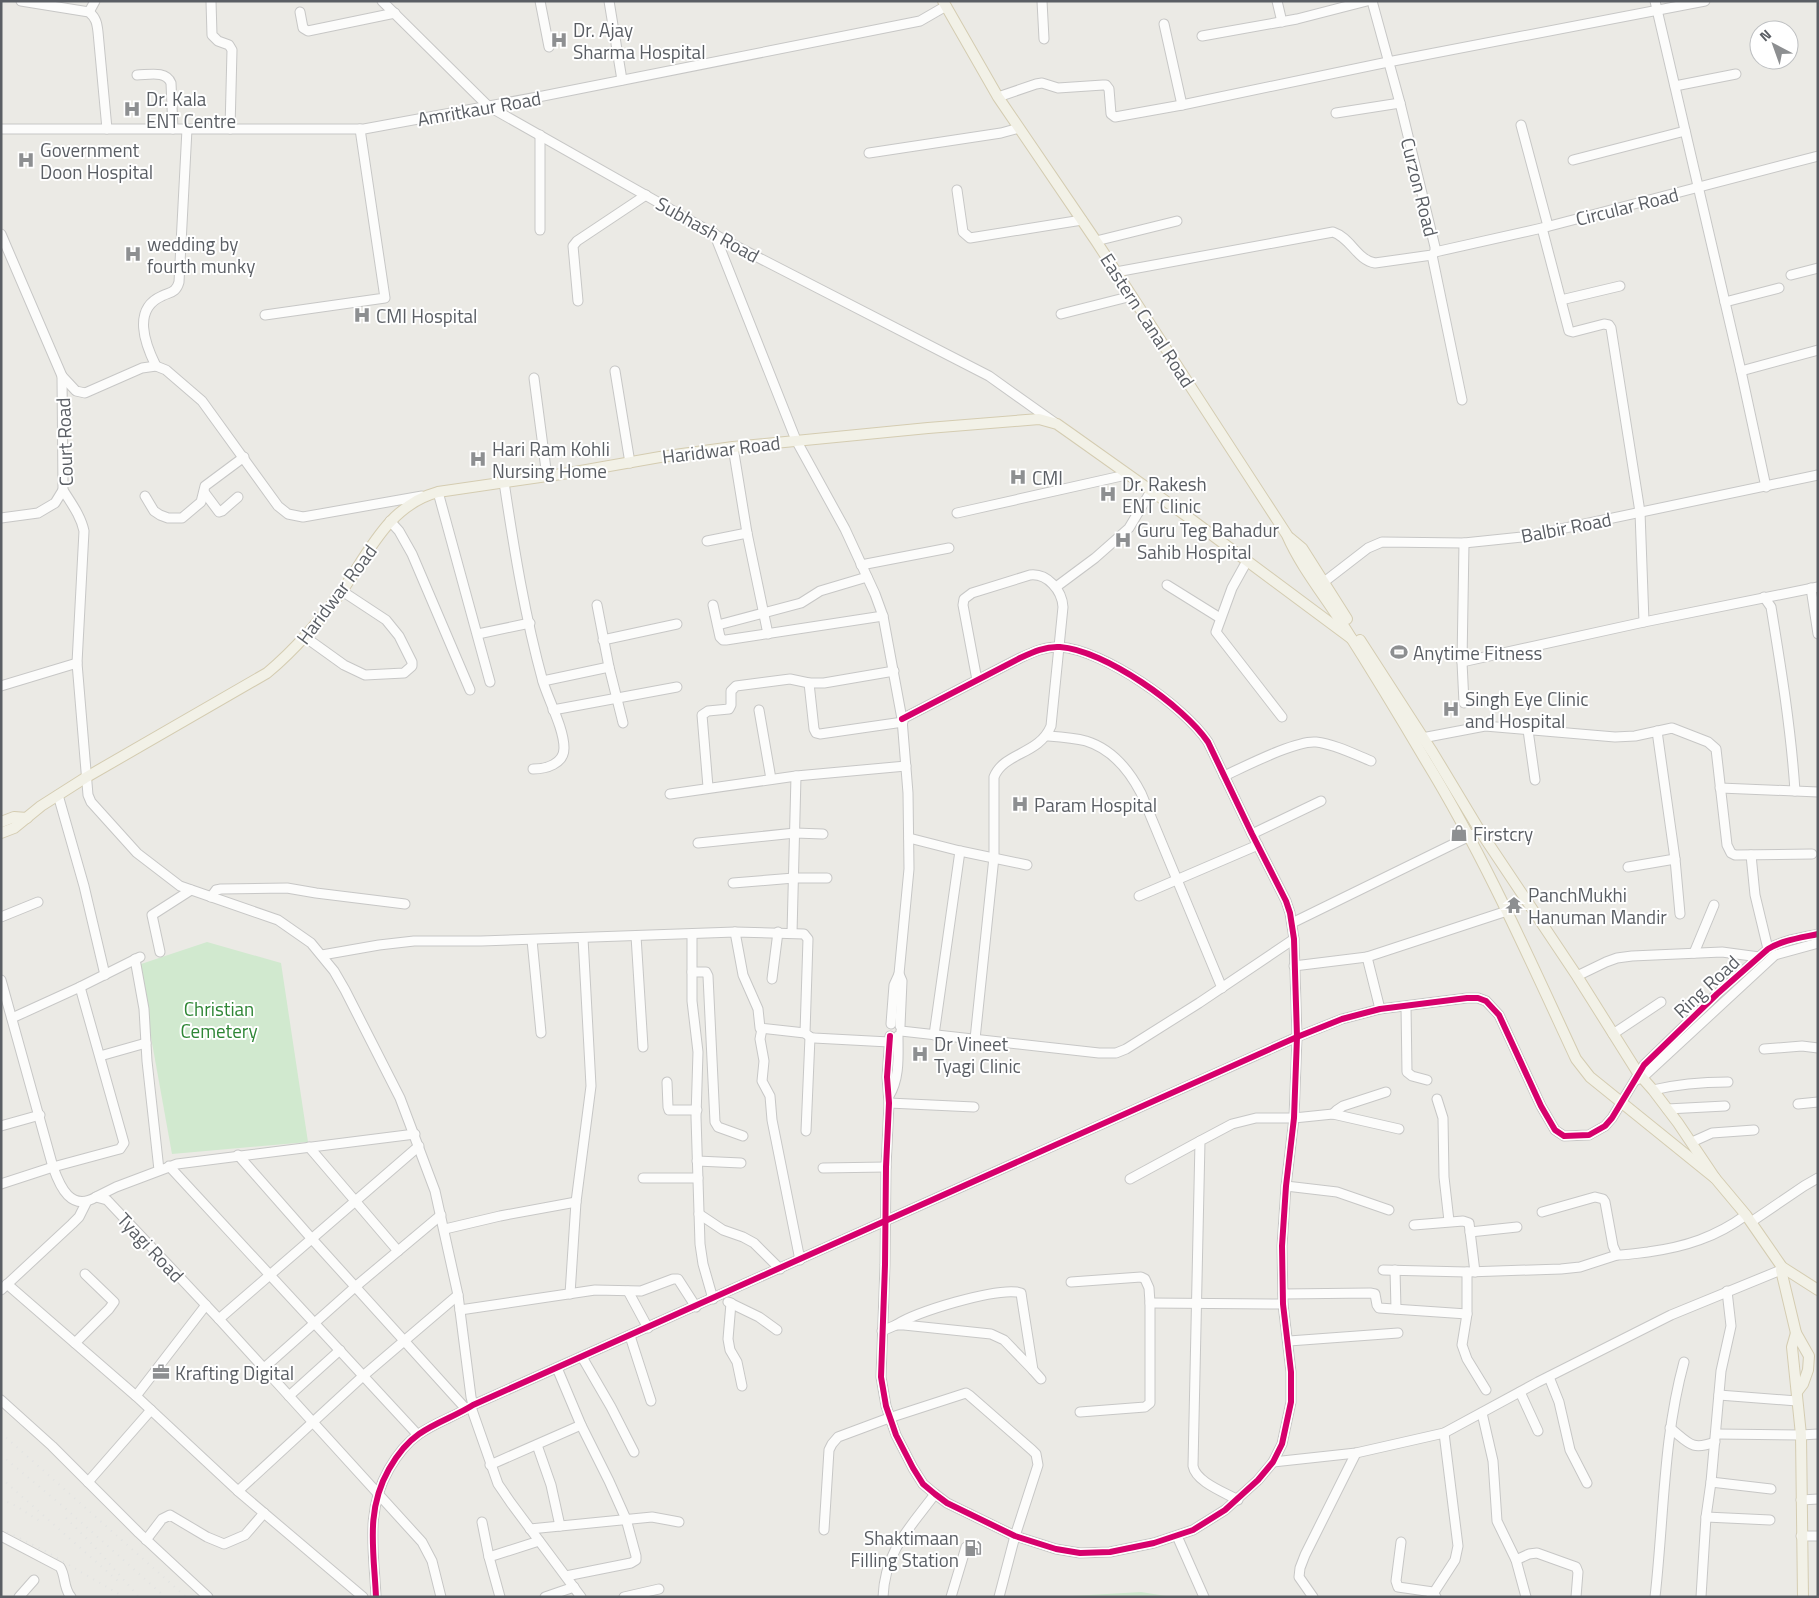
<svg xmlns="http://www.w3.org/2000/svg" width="1819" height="1598" font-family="'Titillium Web',sans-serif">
<rect width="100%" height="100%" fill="#ebeae5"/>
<g fill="#d1e9cf">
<path d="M207,942L281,963L308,1142L172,1154L138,965Z"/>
<path d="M1141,1592L1172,1597H1055Z"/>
</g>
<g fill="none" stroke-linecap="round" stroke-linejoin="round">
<g stroke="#c7c7c6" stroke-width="11">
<g id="minor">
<path d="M21,1L89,12C96,18 97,23 98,32L107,129"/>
<path d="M211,1L212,35L218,41L229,45L232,50L230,129"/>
<path d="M382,1L488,106L730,243L989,376L1055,423"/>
<path d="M540,1L549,47"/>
<path d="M609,1L622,80"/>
<path d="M1042,1L1044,39"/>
<path d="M1277,1L1282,22"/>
<path d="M1655,1L1741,371L1766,487"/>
<path d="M89,12L95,1"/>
<path d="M300,12L303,28L308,31L395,13"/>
<path d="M1164,24L1182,105"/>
<path d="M1202,36L1297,19L1367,1"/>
<path d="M137,75C148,75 166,70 171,83L173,129"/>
<path d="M1675,86L1736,74"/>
<path d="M998,97L1036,84L1042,83L1058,88L1103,85H1106L1109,89L1111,114L1115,117L1182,105L1388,62L1705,1"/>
<path d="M1336,113L1400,103"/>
<path d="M1521,125L1548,226"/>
<path d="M1,129H364L543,96L920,21L946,6"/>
<path d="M540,135V230"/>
<path d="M869,153L1001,133L1019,128"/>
<path d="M1573,160L1685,131"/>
<path d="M957,190L963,232L970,238L1082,220"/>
<path d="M1542,228L1569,331L1573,332L1604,324L1609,325L1611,328L1640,512L1644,622"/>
<path d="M714,233L796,440L845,529L875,594L883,616L902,719L908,793L909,869L899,974L902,981L900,1026"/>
<path d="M1,234L62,376L63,490C71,503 81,516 84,531L77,663L88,795L91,802L137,853L180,886L278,920L311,943L334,971L345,990L400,1098L435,1191L458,1295L471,1397L473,1405"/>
<path d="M1096,241L1177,221"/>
<path d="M1435,252L1542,228L1818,156"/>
<path d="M1432,255L1462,400"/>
<path d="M1116,272L1333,232C1351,238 1357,260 1375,263L1432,255L1435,252V247L1400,103L1372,1"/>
<path d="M1791,275L1818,268"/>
<path d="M1561,300L1620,286"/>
<path d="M578,301L573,246L577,241L646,195"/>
<path d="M1725,302L1779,288"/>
<path d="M1061,314L1132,296"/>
<path d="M265,315L385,298L360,129"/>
<path d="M156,366C145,344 132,309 162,296C170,292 176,293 179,282L187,129"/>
<path d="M615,371L630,463"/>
<path d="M1741,371L1818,350"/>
<path d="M62,376L76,391L85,393L142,368L156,366L166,370L202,401L278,506L288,514L303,517L422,496"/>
<path d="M534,378L547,477"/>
<path d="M733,447L747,533L768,634"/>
<path d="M504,482C514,549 525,617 543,682C549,701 564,729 564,748C564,764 546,769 533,769"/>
<path d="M204,492L219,512L222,511L238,497"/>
<path d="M438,492L490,682"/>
<path d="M145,496L154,511L160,515L168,518H182L201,502L205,486L244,457"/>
<path d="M957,513L1126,475"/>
<path d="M1,518L38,513L55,503L63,490"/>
<path d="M390,521L399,531L412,554L470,690"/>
<path d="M707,541L747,533"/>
<path d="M1464,543L1462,662L1464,703"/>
<path d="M1247,561L1232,588L1216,632L1282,717"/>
<path d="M861,565L949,548"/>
<path d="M1324,582L1368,548L1382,542L1464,543L1522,537L1818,475"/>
<path d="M1167,585L1220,618"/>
<path d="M1056,587L1095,558L1129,528L1151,491"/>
<path d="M1811,588L1818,634"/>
<path d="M1764,597L1771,607C1781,668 1791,729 1795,791"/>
<path d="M597,605L609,667L623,723"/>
<path d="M713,605L720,637L723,640H726L883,616"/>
<path d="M718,625L801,603L820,591L867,577"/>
<path d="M478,634L530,623"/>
<path d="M305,637L344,665L365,675L404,673L412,666V662L399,636L386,620L342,591"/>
<path d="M603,640L677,624"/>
<path d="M1462,662L1644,622L1818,587"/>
<path d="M543,681L609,667"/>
<path d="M809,683L814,729L816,733L820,734L903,722"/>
<path d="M1,686L77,663"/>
<path d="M553,710L677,687"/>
<path d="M759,710L771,779"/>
<path d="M1528,730L1535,780"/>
<path d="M1657,731L1675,859L1680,914"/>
<path d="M1047,736C1060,737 1074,738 1086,741C1112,749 1129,770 1141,793L1222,988"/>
<path d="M1422,738L1485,726L1615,737L1635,736L1672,728L1708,742L1716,749L1727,845L1731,853L1735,855L1812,854"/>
<path d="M1224,776C1244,767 1296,740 1316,742C1334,744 1354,754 1371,761"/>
<path d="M708,787L702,715L708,711L729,709L731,705V691L736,686L790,679L809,683H824L894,671"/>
<path d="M1720,788L1818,792"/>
<path d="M670,794L796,776L906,766"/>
<path d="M58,795L84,886L105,975"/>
<path d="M1252,834L1321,801"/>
<path d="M909,838L960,851L1027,865"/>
<path d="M698,843L795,833L823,834"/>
<path d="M1751,855L1755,895L1768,949"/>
<path d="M1628,867L1675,859"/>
<path d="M733,883L794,878H827"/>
<path d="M1139,896L1258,845"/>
<path d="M211,897L216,890L221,889L287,888L316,893L405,904"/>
<path d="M1,917L38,902"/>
<path d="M1292,923L1480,831"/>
<path d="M735,932L743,975L758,1009L760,1028L805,1033"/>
<path d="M792,933L796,776"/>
<path d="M692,935V1001L698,1052L696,1117L700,1244L703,1264L713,1299"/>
<path d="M636,936L643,1047"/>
<path d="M532,940L541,1033"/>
<path d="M160,952L152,915L191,890"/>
<path d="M1694,953L1714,905"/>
<path d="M322,955L379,945L414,941H481L735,932L804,934L808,939L805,1033L810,1037L814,1038L889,1042"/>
<path d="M135,959L144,1009L147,1061L159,1170"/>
<path d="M1294,966L1367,957"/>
<path d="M692,972H706L708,976L715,1122L718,1127L743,1136"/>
<path d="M1577,976L1606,962L1617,958L1632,956L1722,952L1759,957"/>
<path d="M772,979L778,932"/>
<path d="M1,980L53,1167C60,1187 71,1212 96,1197L107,1200L219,1319L422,1542L432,1561L441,1597"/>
<path d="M1406,1006L1407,1072L1412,1076L1427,1080"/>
<path d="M1380,1009L1367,957L1507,911"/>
<path d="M12,1018L80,987L140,957"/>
<path d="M891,1024L894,985L899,974"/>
<path d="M762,1029L760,1039L764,1061L762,1081L770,1096L772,1120L800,1260"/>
<path d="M901,1031L1099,1053H1116L1126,1049L1199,1003L1294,939"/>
<path d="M1613,1034L1661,1002"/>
<path d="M934,1035L960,851"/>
<path d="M890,1036L887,1077L889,1103L886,1167L885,1265L881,1377L886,1406L896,1435L913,1468L923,1484L935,1494L947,1503L1015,1536L1056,1549L1080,1553L1110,1552L1154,1543L1193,1530L1225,1510L1258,1480L1273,1462L1282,1444L1291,1402V1372L1283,1304L1282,1246L1286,1186L1294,1118L1297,1037L1294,939L1290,913L1286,901L1252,834L1208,742C1184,706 1104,650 1060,647C1046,646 1033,652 1020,658L902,719"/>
<path d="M975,1039L994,857V777C1004,752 1039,755 1051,726L1063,607C1062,590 1047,573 1030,575L972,593L964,599L963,605L977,680"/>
<path d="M1764,1049L1802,1046L1818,1048"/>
<path d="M100,1056L146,1043"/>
<path d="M1636,1080L1642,1078L1775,955L1818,943"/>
<path d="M667,1082L668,1107L669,1110H697"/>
<path d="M1653,1090C1678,1084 1702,1082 1728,1082"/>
<path d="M889,1096C900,1078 898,1056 898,1036"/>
<path d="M1437,1099L1443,1118L1444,1177L1449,1221"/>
<path d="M889,1103L974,1107"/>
<path d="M1798,1104L1818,1102"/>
<path d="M1667,1109L1725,1106"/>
<path d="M1333,1114L1337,1110L1343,1106L1386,1092"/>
<path d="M1,1126L40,1115"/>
<path d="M806,1131L810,1037"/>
<path d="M1692,1142L1712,1133L1754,1130"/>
<path d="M309,1147L398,1251"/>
<path d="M238,1155L312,1239L466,1409"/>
<path d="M697,1161L741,1163"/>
<path d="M169,1166L417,1434"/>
<path d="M823,1168L886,1167"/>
<path d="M643,1178H698"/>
<path d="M1130,1179L1200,1141"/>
<path d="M1,1184L53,1167L116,1150L120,1149L124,1143L80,987"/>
<path d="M1286,1186L1337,1192L1389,1210"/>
<path d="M96,1197L116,1187L177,1164L415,1134"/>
<path d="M1542,1212L1595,1197L1603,1199L1605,1202L1613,1246L1617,1255C1628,1255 1638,1253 1648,1252C1685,1247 1716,1237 1746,1215"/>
<path d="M699,1214L723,1230L743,1237L754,1243L780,1269"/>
<path d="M1751,1222L1804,1186L1818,1178"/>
<path d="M1414,1225L1463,1221L1469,1223L1475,1272"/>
<path d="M445,1229L500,1216L576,1202"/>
<path d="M1470,1232L1517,1227"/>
<path d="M1383,1270L1467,1272L1561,1269L1580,1267L1617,1255"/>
<path d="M1395,1270L1396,1309"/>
<path d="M1467,1272V1314L1462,1345L1467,1359L1486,1390"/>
<path d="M1071,1282L1141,1277L1145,1279L1149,1288L1150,1303V1403L1145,1407L1080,1412"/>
<path d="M7,1284L136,1396L238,1491L363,1597"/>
<path d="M1,1290L72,1224L79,1217L86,1203"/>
<path d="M628,1291L648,1328"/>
<path d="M570,1294L576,1202L591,1086L583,938"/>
<path d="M1283,1294L1370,1293L1375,1294L1377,1305L1379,1308L1467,1314"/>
<path d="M728,1302L759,1317L777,1330"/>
<path d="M731,1303L728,1339L730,1350L737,1362L742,1386"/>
<path d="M1150,1303L1283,1304"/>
<path d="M460,1310L595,1290L641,1291L673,1279H678L696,1307"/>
<path d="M219,1319L419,1146"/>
<path d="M896,1325C918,1311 992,1289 1017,1292L1021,1293L1022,1300L1033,1370L1041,1379"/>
<path d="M882,1331L896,1325H904L991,1334L1004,1340L1033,1370"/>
<path d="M630,1336L651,1401"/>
<path d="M1289,1341L1398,1333"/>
<path d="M75,1343L109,1309L114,1302L85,1274"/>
<path d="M582,1357L611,1407L634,1452"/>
<path d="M264,1368L355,1287L441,1215"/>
<path d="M557,1368L581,1425L609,1481L626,1519L636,1556V1560L631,1563L566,1576"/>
<path d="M1549,1377L1559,1402L1570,1450L1587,1483"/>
<path d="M1520,1392L1538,1431"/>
<path d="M1719,1395L1797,1401"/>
<path d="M136,1396L206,1305"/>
<path d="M289,1396L340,1350"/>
<path d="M1,1400L52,1446L139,1533L208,1597"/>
<path d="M471,1407L498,1484L511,1503L581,1597"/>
<path d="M1482,1413L1493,1461L1497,1521L1516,1560L1526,1597"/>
<path d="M1670,1428C1689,1443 1691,1451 1715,1442"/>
<path d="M1716,1434L1801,1435L1818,1434"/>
<path d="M537,1445L551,1485L560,1526"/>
<path d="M1273,1462L1356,1453L1444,1433L1538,1382L1671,1315L1781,1270"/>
<path d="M490,1465L581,1425"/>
<path d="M88,1482L151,1410"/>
<path d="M1711,1482L1771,1489"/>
<path d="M238,1491L363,1376L458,1295"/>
<path d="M1238,1500C1224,1492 1196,1482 1193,1466L1200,1141L1232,1124L1256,1118H1294L1333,1114L1399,1129"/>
<path d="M1801,1500L1818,1499"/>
<path d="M1706,1517L1770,1520"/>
<path d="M482,1522L489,1557"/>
<path d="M530,1529L652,1517L679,1522"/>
<path d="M824,1530L829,1450L832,1444L838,1437L889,1418L966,1393L969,1395L1032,1450L1036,1454L1038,1465L1015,1536L999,1597"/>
<path d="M1,1536L60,1567C66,1576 63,1588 71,1597"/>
<path d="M1177,1536L1204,1597"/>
<path d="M1801,1536H1818"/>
<path d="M146,1540L162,1519L170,1515L207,1537L224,1544L245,1535L264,1513"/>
<path d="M1401,1542L1396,1581L1398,1587L1433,1592L1436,1597"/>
<path d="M1516,1560L1529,1554L1537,1553L1576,1567L1578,1572L1576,1597"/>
<path d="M19,1597L34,1580"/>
<path d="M376,1597C374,1551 365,1511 389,1469C397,1455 406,1443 419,1434C436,1422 456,1416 473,1405L1297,1037L1342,1019L1380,1009L1467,998H1478L1486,1001L1499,1015L1541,1106L1555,1130L1564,1136L1589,1135L1605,1126L1612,1118L1644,1065L1717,994L1768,949C1783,940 1800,938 1818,934"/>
<path d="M500,1597L489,1557L539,1541"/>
<path d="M545,1597L574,1587"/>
<path d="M624,1597L659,1589"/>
<path d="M883,1597C885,1551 909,1529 935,1494"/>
<path d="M951,1597L966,1547"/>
<path d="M1313,1597L1299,1577L1300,1568L1305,1555L1356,1453"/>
<path d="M1431,1597L1455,1560L1458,1546L1444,1433"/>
<path d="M1655,1597C1664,1518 1663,1438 1684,1362"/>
<path d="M1701,1597L1706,1517L1711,1482L1721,1371L1731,1326L1727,1291"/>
</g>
</g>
<g stroke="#d4ccb1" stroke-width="12">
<g id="major">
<path d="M943,1L998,97L1096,241L1287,535C1301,567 1324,595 1343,625C1371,669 1399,715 1426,761C1484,856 1529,958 1576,1059L1590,1077L1715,1178"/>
<path d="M1290,538L1302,548L1347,619"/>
<path d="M1360,640L1433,753L1480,831L1577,976L1638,1073L1653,1090L1678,1123L1715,1178L1746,1215L1782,1267L1818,1290"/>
<path d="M1,822L14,817L27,818"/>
<path d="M1,833L14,828L41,806L85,778L267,673C297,648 318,622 342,591C369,552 389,505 438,492L575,472L660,457L733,447L928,428L1039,419L1057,424L1074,436L1188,517L1352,639"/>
<path d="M1782,1267L1781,1270L1796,1333L1809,1356L1808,1370L1803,1384L1797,1392"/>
<path d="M1796,1333L1792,1347L1801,1435L1803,1597"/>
</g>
</g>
<use href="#minor" stroke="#fcfcfb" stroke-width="9"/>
<use href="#major" stroke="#f2f1e7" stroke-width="10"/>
<g stroke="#e2e3e2" stroke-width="2" stroke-dasharray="1 6" stroke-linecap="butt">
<path d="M1,1433L186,1597"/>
<path d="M1,1455L65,1508L165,1597"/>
<path d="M1,1478L118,1581"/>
<path d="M1,1499L16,1506L43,1523"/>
<path d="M66,1518L93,1545L139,1597"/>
<path d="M1,1529L45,1551L124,1597"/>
</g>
<g stroke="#fff" stroke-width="9">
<g id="cycleway">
<path d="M890,1036L887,1077L889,1103L886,1167L885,1265L881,1377L886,1406L896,1435L913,1468L923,1484L935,1494L947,1503L1015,1536L1056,1549L1080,1553L1110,1552L1154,1543L1193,1530L1225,1510L1258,1480L1273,1462L1282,1444L1291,1402V1372L1283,1304L1282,1246L1286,1186L1294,1118L1297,1037L1294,939L1290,913L1286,901L1252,834L1208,742C1184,706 1104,650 1060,647C1046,646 1033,652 1020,658L902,719"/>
<path d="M376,1597C374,1551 365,1511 389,1469C397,1455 406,1443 419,1434C436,1422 456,1416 473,1405L1297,1037L1342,1019L1380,1009L1467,998H1478L1486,1001L1499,1015L1541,1106L1555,1130L1564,1136L1589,1135L1605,1126L1612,1118L1644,1065L1717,994L1768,949C1783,940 1800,938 1818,934"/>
</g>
</g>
<use href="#cycleway" stroke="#d6006c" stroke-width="6"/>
</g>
<defs>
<g id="hospital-bare" transform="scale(1.35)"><path d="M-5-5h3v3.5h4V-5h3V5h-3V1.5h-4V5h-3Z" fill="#8d8f91" stroke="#fff" stroke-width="2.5" paint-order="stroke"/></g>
<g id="stadium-bare" transform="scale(1.35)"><path d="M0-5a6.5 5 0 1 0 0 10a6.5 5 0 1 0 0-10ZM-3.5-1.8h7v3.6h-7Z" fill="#8d8f91" stroke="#fff" stroke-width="2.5" paint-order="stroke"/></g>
<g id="shop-bare" transform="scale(1.35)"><path d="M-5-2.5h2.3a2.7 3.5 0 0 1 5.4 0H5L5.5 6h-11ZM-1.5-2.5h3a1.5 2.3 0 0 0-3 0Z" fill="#8d8f91" stroke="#fff" stroke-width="2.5" paint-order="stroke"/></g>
<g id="temple-bare" transform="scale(1.35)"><path d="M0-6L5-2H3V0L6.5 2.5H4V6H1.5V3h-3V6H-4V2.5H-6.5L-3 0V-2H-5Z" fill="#8d8f91" stroke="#fff" stroke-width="2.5" paint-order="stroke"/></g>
<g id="office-bare" transform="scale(1.35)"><path d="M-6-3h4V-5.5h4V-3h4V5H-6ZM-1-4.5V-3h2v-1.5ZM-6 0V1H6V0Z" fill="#8d8f91" stroke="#fff" stroke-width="2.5" paint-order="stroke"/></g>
<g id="fuel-bare" transform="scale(1.35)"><path d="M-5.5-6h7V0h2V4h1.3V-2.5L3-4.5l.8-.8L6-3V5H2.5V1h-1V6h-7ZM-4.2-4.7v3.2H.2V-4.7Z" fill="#8d8f91" stroke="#fff" stroke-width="2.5" paint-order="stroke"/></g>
</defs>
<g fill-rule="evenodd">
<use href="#hospital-bare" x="559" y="40"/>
<use href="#hospital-bare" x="132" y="109"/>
<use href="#hospital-bare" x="26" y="160"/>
<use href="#hospital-bare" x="133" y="254"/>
<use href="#hospital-bare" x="362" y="315"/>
<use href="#hospital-bare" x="478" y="459"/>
<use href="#hospital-bare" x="1018" y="477"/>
<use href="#hospital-bare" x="1108" y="494"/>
<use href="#hospital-bare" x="1123" y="540"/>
<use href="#stadium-bare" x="1399" y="652"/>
<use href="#hospital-bare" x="1451" y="709"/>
<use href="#hospital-bare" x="1020" y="804"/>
<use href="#shop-bare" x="1459" y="833"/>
<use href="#temple-bare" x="1514" y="905"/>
<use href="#hospital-bare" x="920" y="1054"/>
<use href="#office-bare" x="161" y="1372"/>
<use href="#fuel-bare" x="973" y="1548"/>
</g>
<g text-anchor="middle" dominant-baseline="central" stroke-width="4" stroke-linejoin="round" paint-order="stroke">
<g font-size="19" fill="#5a5e64" stroke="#fff" text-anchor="start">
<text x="573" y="29">Dr. Ajay<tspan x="573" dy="22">Sharma Hospital</tspan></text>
<text x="146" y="98">Dr. Kala<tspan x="146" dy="22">ENT Centre</tspan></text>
<text x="40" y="149">Government<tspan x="40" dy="22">Doon Hospital</tspan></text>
<text x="147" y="243">wedding by<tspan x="147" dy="22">fourth munky</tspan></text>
<text x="376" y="315">CMI Hospital</text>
<text x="492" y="448">Hari Ram Kohli<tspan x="492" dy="22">Nursing Home</tspan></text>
<text x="1032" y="477">CMI</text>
<text x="1122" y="483">Dr. Rakesh<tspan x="1122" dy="22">ENT Clinic</tspan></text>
<text x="1137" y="529">Guru Teg Bahadur<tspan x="1137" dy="22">Sahib Hospital</tspan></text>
<text x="1413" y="652">Anytime Fitness</text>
<text x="1465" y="698">Singh Eye Clinic<tspan x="1465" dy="22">and Hospital</tspan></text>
<text x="1034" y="804">Param Hospital</text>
<text x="1473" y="833">Firstcry</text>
<text x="1528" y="894">PanchMukhi<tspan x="1528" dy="22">Hanuman Mandir</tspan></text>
<text x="934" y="1043">Dr Vineet<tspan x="934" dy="22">Tyagi Clinic</tspan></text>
<text x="175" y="1372">Krafting Digital</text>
<text x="959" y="1537" text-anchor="end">Shaktimaan<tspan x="959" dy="22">Filling Station</tspan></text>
</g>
<g font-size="19" fill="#5a5e64" stroke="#fff">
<text transform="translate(479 108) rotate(-10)">Amritkaur Road</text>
<text transform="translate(1420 187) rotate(76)">Curzon Road</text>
<text transform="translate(1627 206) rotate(-14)">Circular Road</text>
<text transform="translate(708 229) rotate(29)">Subhash Road</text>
<text transform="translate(1148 320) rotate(57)">Eastern Canal Road</text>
<text transform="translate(64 442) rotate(-92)">Court Road</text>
<text transform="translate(721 449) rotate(-7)">Haridwar Road</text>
<text transform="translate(1566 527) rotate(-11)">Balbir Road</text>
<text transform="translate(336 594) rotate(-53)">Haridwar Road</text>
<text transform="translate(1706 986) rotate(-43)">Ring Road</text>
<text transform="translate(151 1247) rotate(47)">Tyagi Road</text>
</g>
<g font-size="19" fill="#2e8635" stroke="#fff">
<text x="219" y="1008">Christian<tspan x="219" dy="22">Cemetery</tspan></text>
</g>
</g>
<rect width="1819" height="1598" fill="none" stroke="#5a5e64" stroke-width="5"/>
<g transform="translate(1774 45) rotate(319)"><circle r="24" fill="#ffffff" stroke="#bdbfc1"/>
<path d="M0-4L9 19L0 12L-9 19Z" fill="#8d8f91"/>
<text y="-8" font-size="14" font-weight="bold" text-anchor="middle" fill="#5a5e64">N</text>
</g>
</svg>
